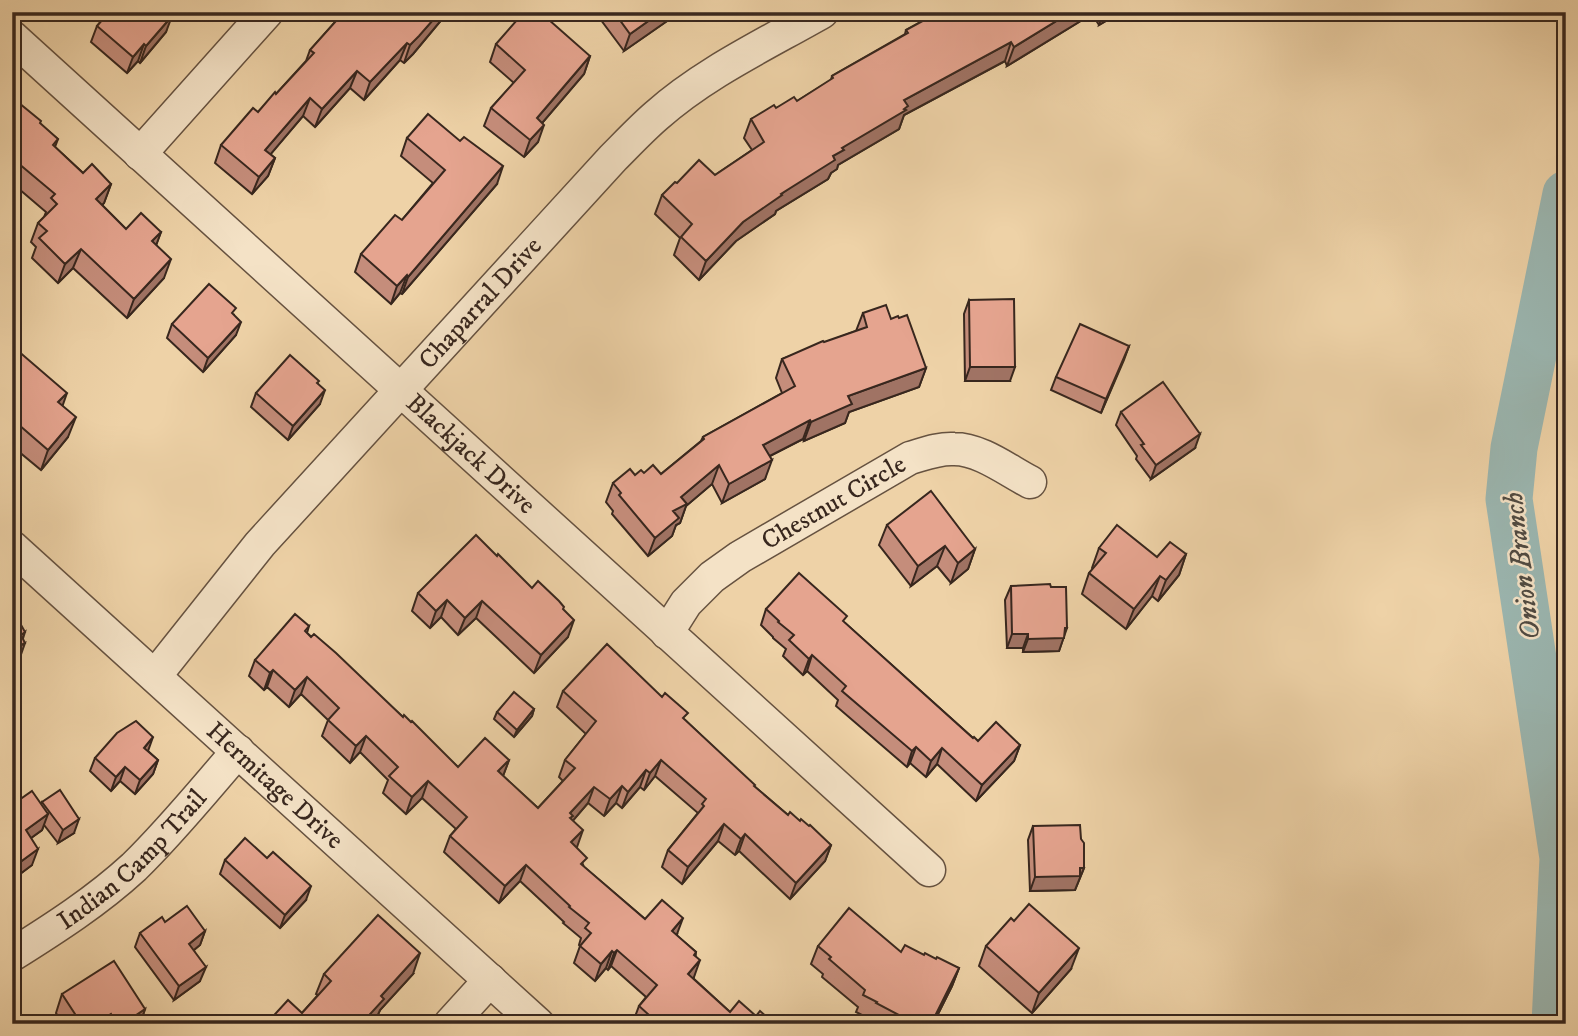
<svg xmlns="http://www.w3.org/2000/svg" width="1578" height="1036" font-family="'IM FELL DW Pica',serif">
<rect width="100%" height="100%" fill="#eed2a7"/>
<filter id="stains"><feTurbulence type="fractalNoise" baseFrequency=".00286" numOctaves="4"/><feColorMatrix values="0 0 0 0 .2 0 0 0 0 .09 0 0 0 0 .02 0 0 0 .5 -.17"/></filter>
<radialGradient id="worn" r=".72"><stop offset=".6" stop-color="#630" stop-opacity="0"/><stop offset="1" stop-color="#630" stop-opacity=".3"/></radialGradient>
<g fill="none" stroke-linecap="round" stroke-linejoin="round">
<path stroke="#9bb6b0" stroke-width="47" d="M1555,1024L1563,858L1509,499L1514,448L1566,194"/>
<g stroke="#665240" stroke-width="35">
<g id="street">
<path id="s1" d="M12,37L929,870"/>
<path d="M140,154L267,12"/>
<path id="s2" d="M12,547L538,1024"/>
<path id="s3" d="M667,633L686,603L712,577L740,557L910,458C924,454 939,448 954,449C980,449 1007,470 1030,482"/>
<path id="s4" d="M155,676L260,544L613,158C627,144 641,129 656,116C704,73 766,44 822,12"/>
<path id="s5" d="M12,955C55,928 97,901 134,867C171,831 204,790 238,751"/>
<path d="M450,1024L490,980"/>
</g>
</g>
<use href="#street" stroke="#f4e2c6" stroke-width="32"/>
</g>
<g fill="#c58d7b" stroke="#38271e" stroke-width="2">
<path d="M109,12H171L170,14L166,32L140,63L138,61L127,73L91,42L97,26Z"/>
<path d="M344,12H448L413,54L404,63L400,60L364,100L350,88L315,127L303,116L270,154L275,158L268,176L252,194L215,163L221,145L258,112L276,94L306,61L310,50Z"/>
<path d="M595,12H680L624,51Z"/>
<path d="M939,12H1121L1099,25L1092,14L1007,66L1005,61L904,115L899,129L838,165L837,169L831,173L828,179L776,211L775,214L736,241L699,280L674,255L680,238L655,214L662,195L677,183L715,175L752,150L744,138L751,119L776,108L797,101L831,80L832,76L905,34L906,30Z"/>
<path d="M496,44L590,56L584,74L542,123L538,142L524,157L484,126L491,108L514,83L490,62Z"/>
<path d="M12,101L58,139L55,147L83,173L111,184L104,203L102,205L126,229L161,232L156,245L164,278L127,318L73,268L58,283L32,258L36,247L31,242L38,223L44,217L46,212L12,183Z"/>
<path d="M407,138L497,184L402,294L400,293L391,304L355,272L361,254L402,220L433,183L401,156Z"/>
<path d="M969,300L1010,381H965L964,314Z"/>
<path d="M863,313L891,319L926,368L919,387L849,412L845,423L804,441L803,439L770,456L765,479L722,503L712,484L686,506L680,523L676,525L672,536L648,556L612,514L613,511L606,502L613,483L644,473L661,474L701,441L703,437L782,393L776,378L782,359L856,331Z"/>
<path d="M234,315L236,335L203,372L167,338L172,324Z"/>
<path d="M12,340L20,347L18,351L62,406L68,437L41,470L12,446Z"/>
<path d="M1129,346L1101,413L1051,390L1056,377Z"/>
<path d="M318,384L320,404L288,440L251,407L256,393Z"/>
<path d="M1121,412L1195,448L1151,479L1136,459L1137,456L1116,425Z"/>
<path d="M887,525L975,549L968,569L951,583L937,566L911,586L879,545Z"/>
<path d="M1099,548L1157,557L1186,554L1179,575L1158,601L1152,596L1126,629L1082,594L1089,573L1093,569L1092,568Z"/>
<path d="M1011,586L1051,587L1064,636L1059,651L1023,652V648H1007L1005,600Z"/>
<path d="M532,588L563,610L568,637L534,673L476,618L458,635L441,617L430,628L412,611L418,593Z"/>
<path d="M766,609L845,623L973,738L978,741L1020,745L1014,761L976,801L937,764L926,777L910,763L907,767L836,706L838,700L807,671L803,675L783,656L786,649L773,638V637L761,625Z"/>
<path d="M309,626L307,633L403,717L458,767L509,760L503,776L538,808L563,781L559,777L565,760L586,734L557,707L563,691L685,720L754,786L788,815L800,821L831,845L825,861L790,899L739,851L735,855L718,841L682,884L662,867L668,850L698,813L655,776L644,790L640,787L622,808L616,803L604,816L588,803L573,820L576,847L584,867L645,919L677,934L676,935L696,952L694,977L693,978L730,1012L756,1016L775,1024H635L633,1022L639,1006L646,997L611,966L608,970L606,968L595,981L574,963L580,946L579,945L581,938L563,923L564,922L520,881L499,903L444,852L450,836L456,829L422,798L406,814L383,793L388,780L360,752L350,763L322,736L328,720L301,694L289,707L267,687L264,690L249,676L255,660Z"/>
<path d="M534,709L532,716L514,737L494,719L497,712Z"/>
<path d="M148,751L158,760L153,774L135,794L120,781L111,791L90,771L95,758Z"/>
<path d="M42,802L74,833L58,843L44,825L42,830L31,838L32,865L12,880V805L41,804Z"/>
<path d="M1033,826L1081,839L1084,868L1075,890L1030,891L1028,840Z"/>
<path d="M225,860L306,900L280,928L220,874Z"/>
<path d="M165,922L205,931L200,945L194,950L200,981L174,1000L135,947L140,933Z"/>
<path d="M818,946L901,952L924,955L959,968L952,986L933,1024H874L869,1021L870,1019L856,1012L858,1007L822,977L823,974L811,964Z"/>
<path d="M986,946L1071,969L1032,1013L979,966Z"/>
<path d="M324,974H413L380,1010L376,1019L302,1013L318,995L316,994Z"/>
<path d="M62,994L145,1009L140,1024H61L62,1023L56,1013Z"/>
</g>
<g fill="#a07364" stroke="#38271e" stroke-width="2">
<path d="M440,12H448L413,54L404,63L410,45Z"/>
<path d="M661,12H680L624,51L630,34Z"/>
<path d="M1071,12H1093L1092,14L1007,66L1014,47Z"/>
<path d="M1103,12H1121L1099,25Z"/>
<path d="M172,16L166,32L140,63L146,46Z"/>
<path d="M1011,42L1005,61L904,115L899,129L838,165L837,169L831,173L828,179L776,211L775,214L736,241L699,280L706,261L743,222L833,156L842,148L904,100Z"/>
<path d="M407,43L400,60L364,100L370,82Z"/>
<path d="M144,44L138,61L127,73L133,57Z"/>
<path d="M590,56L584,74L531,136L537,118Z"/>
<path d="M357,71L350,88L315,127L322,109Z"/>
<path d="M310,98L303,116L259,168L265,150Z"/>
<path d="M544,125L538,142L524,157L530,140Z"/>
<path d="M275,158L268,176L252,194L259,177Z"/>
<path d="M503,166L497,184L402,294L408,277Z"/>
<path d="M111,184L104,203L89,219L96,199Z"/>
<path d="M161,232L154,251L152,241Z"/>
<path d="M81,249L73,268L58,283L65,264Z"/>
<path d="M171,259L164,278L127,318L134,299Z"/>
<path d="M407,275L400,293L391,304L397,286Z"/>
<path d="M241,322L236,335L203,372L208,358Z"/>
<path d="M1129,346L1124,360L1101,413L1106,399Z"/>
<path d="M970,367H1015L1010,381H965Z"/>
<path d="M926,368L919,387L849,412L845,423L804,441L811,422L848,396Z"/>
<path d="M325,390L320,404L288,440L293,426Z"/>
<path d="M67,393L60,413L58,402Z"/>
<path d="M76,417L68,437L41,470L48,450Z"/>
<path d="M810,420L803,439L756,463L763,445Z"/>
<path d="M19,425L12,443V438L16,429Z"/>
<path d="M1200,434L1195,448L1151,479L1156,465Z"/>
<path d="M772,460L765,479L722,503L729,484Z"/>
<path d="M719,465L712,484L686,506L680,523L676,525L672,536L648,556L655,538L681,497Z"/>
<path d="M945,546L937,566L911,586L918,566Z"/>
<path d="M975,549L968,569L951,583L958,563Z"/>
<path d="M1186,554L1179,575L1158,601L1166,580Z"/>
<path d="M1160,576L1152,596L1126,629L1134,609Z"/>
<path d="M447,600L441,617L430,628L436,611Z"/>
<path d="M482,601L476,618L458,635L465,618Z"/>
<path d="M574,620L568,637L534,673L541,655Z"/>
<path d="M1065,628H1067L1059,651L1023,652L1028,639Z"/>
<path d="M25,632L21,645L25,643L18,663L12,666V650L21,635Z"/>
<path d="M1012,634H1028L1023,648H1007Z"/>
<path d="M812,655L807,671L803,675L809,659Z"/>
<path d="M273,670L267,687L264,690L270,673Z"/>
<path d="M307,677L301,694L289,707L295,690Z"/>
<path d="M534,709L532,716L514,737L517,730Z"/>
<path d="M366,736L360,752L350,763L356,746Z"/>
<path d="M153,737L148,751L139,762L144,748Z"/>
<path d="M1020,745L1014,761L976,801L982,785Z"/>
<path d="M916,747L910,763L907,767L912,751Z"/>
<path d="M942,748L937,764L926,777L931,761Z"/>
<path d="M158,760L153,774L135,794L140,780Z"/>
<path d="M509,760L503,776L498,771Z"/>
<path d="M661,760L655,776L644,790L650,773Z"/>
<path d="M125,767L120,781L111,791L116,777Z"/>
<path d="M646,770L640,787L622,808L628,792Z"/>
<path d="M428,781L422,798L406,814L412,797Z"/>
<path d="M622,786L616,803L604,816L610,799Z"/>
<path d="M594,787L588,803L571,823L570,813Z"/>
<path d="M48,814L42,830L20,846L26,830Z"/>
<path d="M79,819L74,833L58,843L63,830Z"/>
<path d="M724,824L718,841L682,884L688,867Z"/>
<path d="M583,830L577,847L565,859L571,842Z"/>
<path d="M745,834L739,851L735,855L741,839Z"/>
<path d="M831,845L825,861L790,899L796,883Z"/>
<path d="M38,849L32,865L12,880V868Z"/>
<path d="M526,865L520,881L499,903L505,886Z"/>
<path d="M1080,868H1084L1075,890L1030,891L1035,877Z"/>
<path d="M311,886L306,900L280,928L285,915Z"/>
<path d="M683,918L677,934L666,948L672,931Z"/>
<path d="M205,931L200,945L184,958L189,944Z"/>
<path d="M1079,948L1071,969L1032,1013L1039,993Z"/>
<path d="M617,950L611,966L608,970L614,953Z"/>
<path d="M612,951L606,968L595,981L601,964Z"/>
<path d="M420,953L413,974L380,1010L376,1019L372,1024H361L381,996Z"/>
<path d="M700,960L694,977L682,990L688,974Z"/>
<path d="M206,967L200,981L174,1000L179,986Z"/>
<path d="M959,968L952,986L933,1024H931Z"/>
<path d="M145,1009L140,1024H123Z"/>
<path d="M111,1014L107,1024H96Z"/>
</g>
<g fill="#e5a48f" stroke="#38271e" stroke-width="2">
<path d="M109,12H168L172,16L146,46L144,44L133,57L97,26Z"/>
<path d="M344,12H440L419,36L410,45L407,43L370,82L357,71L322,109L310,98L265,150L275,158L259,177L221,145L253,108L258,112L275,92L276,94L314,53L310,50Z"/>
<path d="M524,12H540L590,56L537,118L544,125L530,140L491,108L525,70L496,44Z"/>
<path d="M614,12H661L630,34Z"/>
<path d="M939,12H1071L1014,47L1011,42L904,100L908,106L904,109L906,110L842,148L844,150L833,156L835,160L781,194L782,195L743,222L706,261L681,237L692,224L662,195L675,182L677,183L699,160L715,175L764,142L751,119L774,105L776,108L794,97L797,101L833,78L832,76L908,33L906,30Z"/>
<path d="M12,101L17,106L19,103L41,121L40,123L58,139L53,145L83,173L92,164L111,184L96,199L126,229L141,213L161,232L152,241L171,259L134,299L81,249L65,264L39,238L47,231L38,223L57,204L51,198L55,194L12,158Z"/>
<path d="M428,114L460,141L464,137L503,166L408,277L407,275L397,286L361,254L395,215L402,220L445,170L407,138Z"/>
<path d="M209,284L236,308L232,313L241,322L208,358L172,324Z"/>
<path d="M1014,299L1015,367H970L969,300Z"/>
<path d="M886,305L891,319L898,316L899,318L907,315L926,368L848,396L852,404L811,422L810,420L763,445L772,460L729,484L719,465L681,497L687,504L673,511L679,518L655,538L619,495L621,493L613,483L630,469L635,475L641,470L644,473L653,465L661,474L704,439L703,437L795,386L782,359L823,341L824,342L867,327L863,313Z"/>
<path d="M1080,324L1129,346L1106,399L1056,377Z"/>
<path d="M12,340L20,347L17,350L67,393L58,402L76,417L48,450L19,425L16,429L12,426Z"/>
<path d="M290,355L319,381L317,383L325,390L293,426L256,393Z"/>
<path d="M1163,382L1200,434L1156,465L1141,445L1144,444L1121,412Z"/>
<path d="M931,491L975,549L958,563L945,546L918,566L887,525Z"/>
<path d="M1117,525L1157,557L1170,542L1186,554L1166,580L1160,576L1134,609L1089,573L1106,553L1099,548Z"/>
<path d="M476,535L497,556L498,554L532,588L538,581L559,601L564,607L563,609L574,620L541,655L482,601L465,618L447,600L436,611L418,593Z"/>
<path d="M799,573L847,616L843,621L973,738L974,737L978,741L996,722L1020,745L982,785L942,748L931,761L916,747L912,751L842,691L846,686L812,655L809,659L789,640L794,635L778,622L779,621L766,609Z"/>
<path d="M1050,584L1051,587H1066L1067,628H1065L1064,638L1028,639V634H1012L1011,586Z"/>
<path d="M12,609L25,632L21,635L25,643L12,650Z"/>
<path d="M295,614L309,626L305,631L311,637L314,634L336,653L403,717L404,715L411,722L412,721L458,767L485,738L509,760L498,771L538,808L575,768L565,760L596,721L563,691L607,644L662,697L665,693L688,713L683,718L755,785L754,786L788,815L790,812L800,821L801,819L809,826L810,825L831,845L796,883L745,834L741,839L724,824L688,867L668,850L704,806L702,804L706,799L661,760L650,773L646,770L628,792L622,786L610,799L594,787L570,813L573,816L570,818L583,830L571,842L587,858L581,864L645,919L662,900L683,918L672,931L696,952L694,955L700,960L688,974L730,1012L739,1001L756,1016L760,1011L775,1024H659L639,1006L657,985L617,950L614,953L612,951L601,964L580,946L591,933L585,928L589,923L569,907L570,906L526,865L505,886L450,836L467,817L428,781L412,797L389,776L398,767L366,736L356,746L328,720L339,708L307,677L295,690L273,670L270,673L255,660Z"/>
<path d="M514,692L534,709L517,730L497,712Z"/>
<path d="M136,721L153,737L144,748L158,760L140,780L125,767L116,777L95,758L117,733Z"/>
<path d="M60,790L79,819L63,830L42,802Z"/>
<path d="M32,791L48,814L26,830L38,849L12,868V819L15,817L12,812V805Z"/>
<path d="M1080,825L1081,839L1084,843V868H1080V876L1035,877L1033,826Z"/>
<path d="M245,838L267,858L273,852L311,886L285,915L225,860Z"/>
<path d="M1029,904L1079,948L1039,993L986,946L1011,918L1014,921Z"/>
<path d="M187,906L205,931L189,944L206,967L179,986L140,933L162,917L165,922Z"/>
<path d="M849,908L901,952L905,945L924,955L925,953L936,959L937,957L959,968L931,1024H916L876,1003L877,1002L863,995L865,990L829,959L831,957L818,946Z"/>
<path d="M378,915L420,953L381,996L384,999L361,1024H266L288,1000L302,1013L331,981L324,974Z"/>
<path d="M114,961L145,1009L123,1024H117L111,1014L96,1024H61L75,1014L62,994Z"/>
</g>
<g text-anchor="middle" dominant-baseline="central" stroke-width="5" stroke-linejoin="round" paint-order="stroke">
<g font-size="26" fill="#38271e" stroke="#f4e2c6">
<text stroke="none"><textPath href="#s4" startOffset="495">Chaparral Drive</textPath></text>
<text stroke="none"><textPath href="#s1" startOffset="620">Blackjack Drive</textPath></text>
<text stroke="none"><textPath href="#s3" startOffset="215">Chestnut Circle</textPath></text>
<text stroke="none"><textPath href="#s2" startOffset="355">Hermitage Drive</textPath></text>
<text stroke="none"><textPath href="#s5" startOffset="154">Indian Camp Trail</textPath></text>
</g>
<g font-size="28" font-style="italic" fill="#514b42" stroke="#f4e2c6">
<text transform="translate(1522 566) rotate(-97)">Onion Branch</text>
</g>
</g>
<rect width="1578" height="1036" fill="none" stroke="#eed2a7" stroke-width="42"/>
<rect x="14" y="14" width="1550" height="1008" fill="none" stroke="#38271e" stroke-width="3.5"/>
<rect x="21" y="21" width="1536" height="994" fill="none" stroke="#38271e" stroke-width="2"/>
<rect width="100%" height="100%" filter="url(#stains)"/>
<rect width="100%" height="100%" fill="url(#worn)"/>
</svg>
